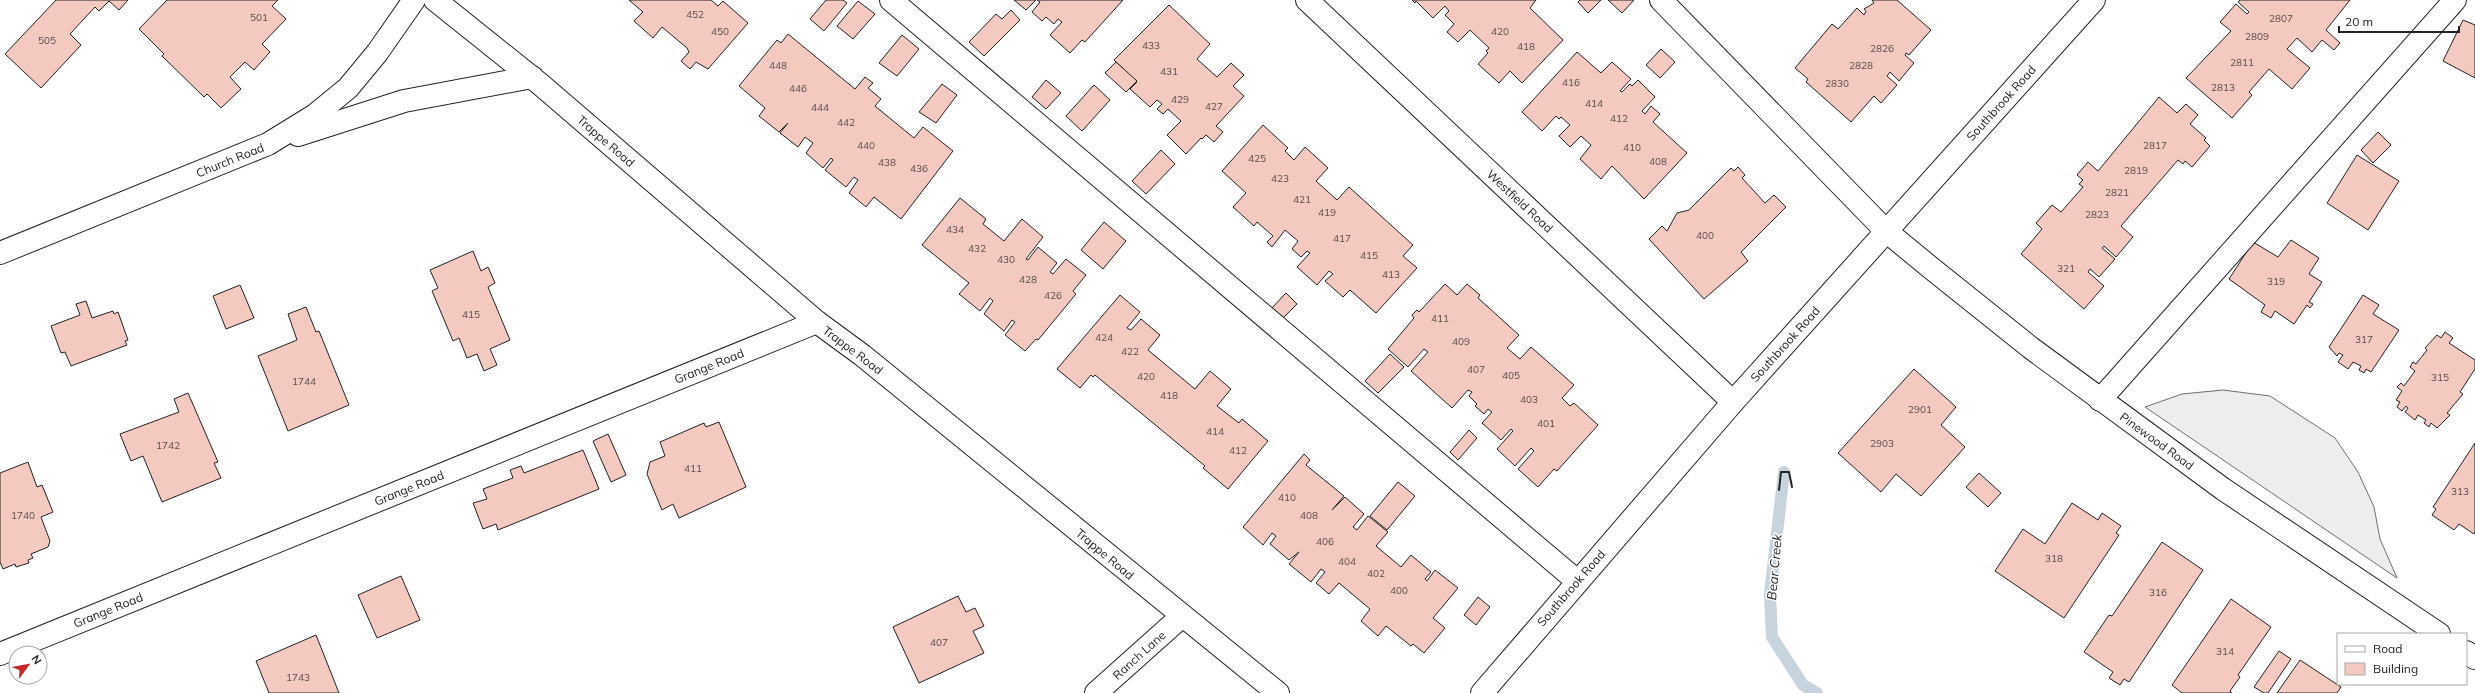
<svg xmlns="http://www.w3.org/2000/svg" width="2475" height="693" font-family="Mulish,sans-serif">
<rect width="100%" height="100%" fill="#fff"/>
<path fill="#ededed" stroke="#6f6f6f" d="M2223,390L2270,396L2335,438L2358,472L2374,507L2380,539L2397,578L2145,407L2182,394Z"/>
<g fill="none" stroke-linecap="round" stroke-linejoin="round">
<path stroke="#c7d3dd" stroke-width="12" d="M1784,472L1770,594L1772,637L1803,685L1817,693"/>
</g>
<g fill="#f3c9c0" stroke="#222">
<path d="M56,0H128L119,10L109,1L99,11L95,7L70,34L81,45L41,88L5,54Z"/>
<path d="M167,0H278L272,6L286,19L262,44L270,52L254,70L245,62L230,77L241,89L221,108L207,94L204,97L162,56L164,54L139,29Z"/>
<path d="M629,0H711L718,6L723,1L748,23L708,69L696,62L690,69L681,61L689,52L687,48L662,27L653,38L634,21L643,12Z"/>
<path d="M826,0H843L847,3L824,31L810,19Z"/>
<path d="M1014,0H1036L1026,10Z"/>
<path d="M1037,0H1123L1085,42L1082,40L1070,53L1050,35L1062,22L1058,19L1054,24L1046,17L1042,21L1032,12L1040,2Z"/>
<path d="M1412,0H1536L1530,8L1563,40L1522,83L1510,71L1499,83L1478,64L1488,53L1486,51L1489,48L1470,30L1458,42L1447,32L1454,24L1445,15L1449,11L1445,6L1433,18L1416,1L1415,3Z"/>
<path d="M1580,0H1601L1588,13L1578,2Z"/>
<path d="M1608,0H1634L1622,13Z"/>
<path d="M1872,0H1897L1931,30L1909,55L1906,53L1905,55L1914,63L1899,81L1890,72L1887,76L1897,85L1881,103L1874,96L1851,122L1806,82L1808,79L1795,68L1832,24L1838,29L1857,8L1864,15L1866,11L1864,9L1874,3Z"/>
<path d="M2240,0H2350L2326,30L2340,43L2334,50L2322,40L2312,52L2297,38L2287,49L2310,68L2292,89L2269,69L2249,92L2252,95L2232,118L2186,78L2231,31L2220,22L2236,4L2247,14L2249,12L2238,2Z"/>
<path d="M858,1L875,14L853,39L837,26Z"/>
<path d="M1169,5L1210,44L1197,59L1217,77L1231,63L1244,75L1233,86L1244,96L1216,126L1223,132L1214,142L1206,135L1202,139L1201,138L1186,154L1167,135L1181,121L1168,109L1163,114L1157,109L1162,104L1157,100L1150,107L1130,89L1137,82L1114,60Z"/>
<path d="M1011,10L1020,20L984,56L969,42L996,14L1002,19Z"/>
<path d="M2463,20L2475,25V78L2443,61Z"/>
<path d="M788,34L855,89L865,77L873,83L868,88L881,99L875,106L914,138L923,127L953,151L901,219L874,197L866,207L849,193L858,180L854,177L846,187L825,170L833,160L831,158L823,168L806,153L813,143L805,137L798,147L780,133L788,123L779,132L759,116L765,108L739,86L777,40L781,43Z"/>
<path d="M902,35L919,49L897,76L879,63Z"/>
<path d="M1661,49L1675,62L1660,78L1646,65Z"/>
<path d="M1577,52L1601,73L1612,62L1631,79L1620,91L1622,92L1630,84L1632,86L1638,80L1655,97L1642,111L1645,114L1651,106L1660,114L1653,122L1687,153L1644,199L1612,166L1601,179L1580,159L1591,145L1581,136L1570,147L1559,136L1570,125L1561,117L1559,119L1556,116L1542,131L1522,112Z"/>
<path d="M1116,62L1137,81L1126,92L1105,73Z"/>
<path d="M1046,80L1061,93L1046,109L1032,97Z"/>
<path d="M942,84L957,95L936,123L919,112Z"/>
<path d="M1094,85L1110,100L1082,131L1066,116Z"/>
<path d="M2159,97L2177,113L2186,104L2198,115L2190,124L2206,138L2204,140L2210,146L2192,167L2185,161L2183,164L2178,160L2121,226L2133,237L2116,257L2104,246L2102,248L2115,259L2099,277L2090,269L2088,272L2104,286L2084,309L2021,254L2042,229L2036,223L2052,205L2061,212L2083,187L2079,184L2083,180L2077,175L2088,162L2098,171Z"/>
<path d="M1263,125L1288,148L1285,151L1294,160L1305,147L1328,168L1316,181L1337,200L1349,187L1413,245L1403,256L1417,268L1376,313L1350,290L1343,297L1325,281L1333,274L1329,271L1317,285L1297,267L1310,253L1307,251L1301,257L1292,249L1298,241L1285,230L1272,247L1267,242L1273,236L1257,222L1254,226L1233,207L1246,193L1222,171Z"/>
<path d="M2378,132L2391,145L2373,163L2361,150Z"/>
<path d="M1161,150L1175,164L1146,194L1132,181Z"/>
<path d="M2357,155L2399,181L2368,230L2327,203Z"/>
<path d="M1738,167L1745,175L1742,178L1765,203L1774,195L1786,207L1741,252L1748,261L1704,299L1649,239L1662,226L1667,231L1677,213L1689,210L1731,168L1734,171Z"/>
<path d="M960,198L986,219L983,224L1004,241L1022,219L1043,237L1026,259L1028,260L1038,247L1057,263L1050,272L1053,274L1066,259L1086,275L1073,291L1076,294L1038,340L1036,339L1025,351L1005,335L1015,322L1012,320L1004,331L984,314L993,301L990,298L980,311L959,294L969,283L922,245Z"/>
<path d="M1104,222L1126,241L1103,269L1081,250Z"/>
<path d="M2291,240L2319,258L2309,274L2322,282L2309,302L2313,304L2310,308L2307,305L2294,324L2275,311L2271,318L2261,312L2265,305L2229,279L2253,242L2278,257Z"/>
<path d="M473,251L481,271L488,267L495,283L488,287L510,340L490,349L497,365L484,371L477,354L467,358L459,338L453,341L432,291L438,288L430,270Z"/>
<path d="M1445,284L1457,295L1467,284L1480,295L1478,298L1519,335L1507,348L1520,359L1531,347L1574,385L1562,398L1570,406L1574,403L1598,425L1557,471L1554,469L1538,487L1518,469L1534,451L1531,448L1515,466L1497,449L1513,431L1511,429L1501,440L1482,423L1492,412L1488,409L1484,414L1475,406L1477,404L1469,396L1472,392L1468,390L1452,408L1411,371L1428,352L1424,349L1408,367L1388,349L1414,318L1412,315L1417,310L1419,312Z"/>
<path d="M240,285L254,318L226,329L213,296Z"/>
<path d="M1286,293L1297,304L1281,320L1271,309Z"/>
<path d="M1120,295L1140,312L1127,328L1131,330L1141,319L1160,335L1148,350L1195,389L1210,371L1231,389L1217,406L1239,423L1242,419L1268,441L1228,489L1203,468L1205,466L1095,375L1093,377L1091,375L1080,388L1057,369Z"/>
<path d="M2363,295L2379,305L2373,314L2399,330L2371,372L2366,369L2364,373L2359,370L2361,366L2353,362L2348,369L2338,362L2343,355L2339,353L2337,356L2329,347Z"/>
<path d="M86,301L92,318L113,311L114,314L118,312L128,340L125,341L127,345L71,366L65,352L61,353L51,326L80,315L76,304Z"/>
<path d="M306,307L316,332L319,331L349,405L288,431L258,356L297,340L288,314Z"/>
<path d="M2445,332L2453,338L2449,343L2475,360V369L2460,392L2463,394L2447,413L2450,415L2437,428L2431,423L2429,427L2424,423L2426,420L2418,415L2415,420L2405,412L2408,408L2406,406L2402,411L2397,407L2400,402L2396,400L2402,391L2397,387L2401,383L2404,386L2415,371L2410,367L2413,362L2416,364L2427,350L2425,348L2437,335L2441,338Z"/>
<path d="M1390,354L1404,367L1378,393L1365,381Z"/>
<path d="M1914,369L1956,407L1941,425L1965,447L1921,496L1896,474L1881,492L1838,453Z"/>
<path d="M188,393L218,462L214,463L221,478L162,502L143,456L131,461L120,434L179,412L174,399Z"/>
<path d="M719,422L746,487L679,518L673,504L662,510L647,474L650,462L665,456L660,442L704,423L706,427Z"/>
<path d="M1469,430L1477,438L1458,460L1450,452Z"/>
<path d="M608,434L626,475L611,482L593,441Z"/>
<path d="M2475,443V532L2474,534L2459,524L2454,530L2432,515L2436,509L2433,507Z"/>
<path d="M583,450L599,489L498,530L496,524L483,529L473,503L487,499L483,489L513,478L510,470L521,466L524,473Z"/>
<path d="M1304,454L1310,460L1306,465L1344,496L1332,510L1345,497L1364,514L1353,527L1357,530L1368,516L1388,532L1376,546L1401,567L1411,555L1431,572L1425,579L1427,581L1435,570L1458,588L1433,618L1445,628L1424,653L1413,644L1411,646L1386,626L1378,636L1361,621L1370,609L1339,583L1329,594L1316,583L1325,572L1321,569L1311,582L1289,564L1299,552L1289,560L1270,544L1276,536L1272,533L1263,545L1243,527Z"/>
<path d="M28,462L37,487L42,485L53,512L41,517L50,541L48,547L31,554L33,558L28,560L29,563L16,567L15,564L3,569L0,562V473Z"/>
<path d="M1979,473L2001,493L1988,507L1966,487Z"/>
<path d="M1398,482L1415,496L1387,530L1370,516Z"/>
<path d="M2072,503L2098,520L2102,513L2121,526L2116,533L2119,535L2064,618L1995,571L2023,529L2045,544Z"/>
<path d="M2162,542L2203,570L2129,682L2124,679L2120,685L2109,678L2113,672L2084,652L2109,615L2112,616Z"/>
<path d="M401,576L420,620L377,638L358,595Z"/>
<path d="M958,596L966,612L975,608L984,626L973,631L984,653L919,683L893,627Z"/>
<path d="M1478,597L1490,607L1476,625L1464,615Z"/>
<path d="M2231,599L2271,627L2238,675L2240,677L2230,691L2232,693H2182L2172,685Z"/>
<path d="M316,635L339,693H269L256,661Z"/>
<path d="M2279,651L2291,659L2268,693H2264L2254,687Z"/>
<path d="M2300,660L2341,687L2337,693H2277Z"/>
</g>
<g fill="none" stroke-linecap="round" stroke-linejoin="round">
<g stroke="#222" stroke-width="24">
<g id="minor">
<path d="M435,0L540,84L817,322L862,355L1278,693"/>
<path d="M891,0L1577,581"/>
<path d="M1307,0L1733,402"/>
<path d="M1661,0L1886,231L1931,268L2031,348L2223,489L2439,634"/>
<path d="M298,135L404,101L532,77"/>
<path d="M0,253L268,144L315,115L348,88L377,53L414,0"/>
<path d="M2100,400L2455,0"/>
<path d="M2466,652L2475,658"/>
<path d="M0,654L817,322"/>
<path d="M1096,693L1181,617"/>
<path d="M1482,693L1733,402L2094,0"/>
</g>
</g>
<use href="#minor" stroke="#fff" stroke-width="22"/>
<path stroke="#222" stroke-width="2" d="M1779,490L1781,472H1789L1792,487"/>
</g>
<g text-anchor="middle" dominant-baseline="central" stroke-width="3" stroke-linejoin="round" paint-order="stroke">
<g font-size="10" fill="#564c4a">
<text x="695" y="14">452</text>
<text x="259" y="17">501</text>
<text x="2281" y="18">2807</text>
<text x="720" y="31">450</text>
<text x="1500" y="31">420</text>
<text x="2257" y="36">2809</text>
<text x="47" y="40">505</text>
<text x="1151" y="45">433</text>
<text x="1526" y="46">418</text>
<text x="1882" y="48">2826</text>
<text x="2242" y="62">2811</text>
<text x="778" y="65">448</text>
<text x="1861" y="65">2828</text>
<text x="1169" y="71">431</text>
<text x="1571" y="82">416</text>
<text x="1837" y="83">2830</text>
<text x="2223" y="87">2813</text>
<text x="798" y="88">446</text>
<text x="1180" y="99">429</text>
<text x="1594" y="103">414</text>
<text x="1214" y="106">427</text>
<text x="820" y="107">444</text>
<text x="1619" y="118">412</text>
<text x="846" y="122">442</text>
<text x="866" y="145">440</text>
<text x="2155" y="145">2817</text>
<text x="1632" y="147">410</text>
<text x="1257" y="158">425</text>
<text x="1658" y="161">408</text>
<text x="887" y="162">438</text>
<text x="919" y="168">436</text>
<text x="2136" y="170">2819</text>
<text x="1280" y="178">423</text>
<text x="2117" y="192">2821</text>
<text x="1302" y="199">421</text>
<text x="1327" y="212">419</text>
<text x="2097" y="214">2823</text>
<text x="955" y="229">434</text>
<text x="1705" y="235">400</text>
<text x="1342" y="238">417</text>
<text x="977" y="248">432</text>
<text x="1369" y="255">415</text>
<text x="1006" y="259">430</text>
<text x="2066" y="268">321</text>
<text x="1391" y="274">413</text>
<text x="1028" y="279">428</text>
<text x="2276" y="281">319</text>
<text x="1053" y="295">426</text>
<text x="471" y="314">415</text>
<text x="1440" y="318">411</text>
<text x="1104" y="337">424</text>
<text x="2364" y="339">317</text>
<text x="1461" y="341">409</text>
<text x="1130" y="351">422</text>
<text x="1476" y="369">407</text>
<text x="1511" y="375">405</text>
<text x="1146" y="376">420</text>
<text x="2440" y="377">315</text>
<text x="304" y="381">1744</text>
<text x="1169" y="395">418</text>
<text x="1529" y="399">403</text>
<text x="1920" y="409">2901</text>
<text x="1546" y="423">401</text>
<text x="1215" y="431">414</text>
<text x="1882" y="443">2903</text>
<text x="168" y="445">1742</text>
<text x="1238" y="450">412</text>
<text x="693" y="468">411</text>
<text x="2460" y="491">313</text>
<text x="1287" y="497">410</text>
<text x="23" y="515">1740</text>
<text x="1309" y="515">408</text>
<text x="1325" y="541">406</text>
<text x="2054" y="558">318</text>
<text x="1347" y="561">404</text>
<text x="1376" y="573">402</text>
<text x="1399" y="590">400</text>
<text x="2158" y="592">316</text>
<text x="939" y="642">407</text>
<text x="2225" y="651">314</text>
<text x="298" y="677">1743</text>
</g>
<g font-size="12" fill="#222" stroke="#fff">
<text transform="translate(2001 103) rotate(-48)">Southbrook Road</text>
<text transform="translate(606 141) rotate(41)">Trappe Road</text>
<text transform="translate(230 160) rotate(-22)">Church Road</text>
<text transform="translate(1520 201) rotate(43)">Westfield Road</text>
<text transform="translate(1785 344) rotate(-48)">Southbrook Road</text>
<text transform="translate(853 350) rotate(37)">Trappe Road</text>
<text transform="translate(709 366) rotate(-22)">Grange Road</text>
<text transform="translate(2157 441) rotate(36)">Pinewood Road</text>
<text transform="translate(409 488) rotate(-22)">Grange Road</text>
<text transform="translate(1105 554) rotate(40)">Trappe Road</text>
<text transform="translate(1571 588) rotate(-49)">Southbrook Road</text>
<text transform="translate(108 610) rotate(-22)">Grange Road</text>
<text transform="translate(1139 655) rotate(-42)">Ranch Lane</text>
</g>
<g font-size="13" font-style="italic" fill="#222" stroke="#fff">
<text transform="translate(1774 567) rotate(-85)">Bear Creek</text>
</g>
</g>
<rect x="2337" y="633" width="130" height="52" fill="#ffffff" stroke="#a7a7a7"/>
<rect x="2345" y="646" width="20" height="6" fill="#ffffff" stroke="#a7a7a7"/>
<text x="2373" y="653" font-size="12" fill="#222222">Road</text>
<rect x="2345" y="663" width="20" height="12" fill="#f3c9c0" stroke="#a7a7a7"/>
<text x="2373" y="673" font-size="12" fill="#222222">Building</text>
<g transform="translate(28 665) rotate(58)"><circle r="19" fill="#ffffff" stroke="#a7a7a7"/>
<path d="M0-3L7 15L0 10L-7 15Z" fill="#c62828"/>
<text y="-6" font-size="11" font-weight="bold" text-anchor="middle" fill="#222222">N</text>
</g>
<path d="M2339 26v6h120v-6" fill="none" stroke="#222222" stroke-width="2"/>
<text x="2345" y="26" font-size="12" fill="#222222" stroke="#ffffff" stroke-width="3" paint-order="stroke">20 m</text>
</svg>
